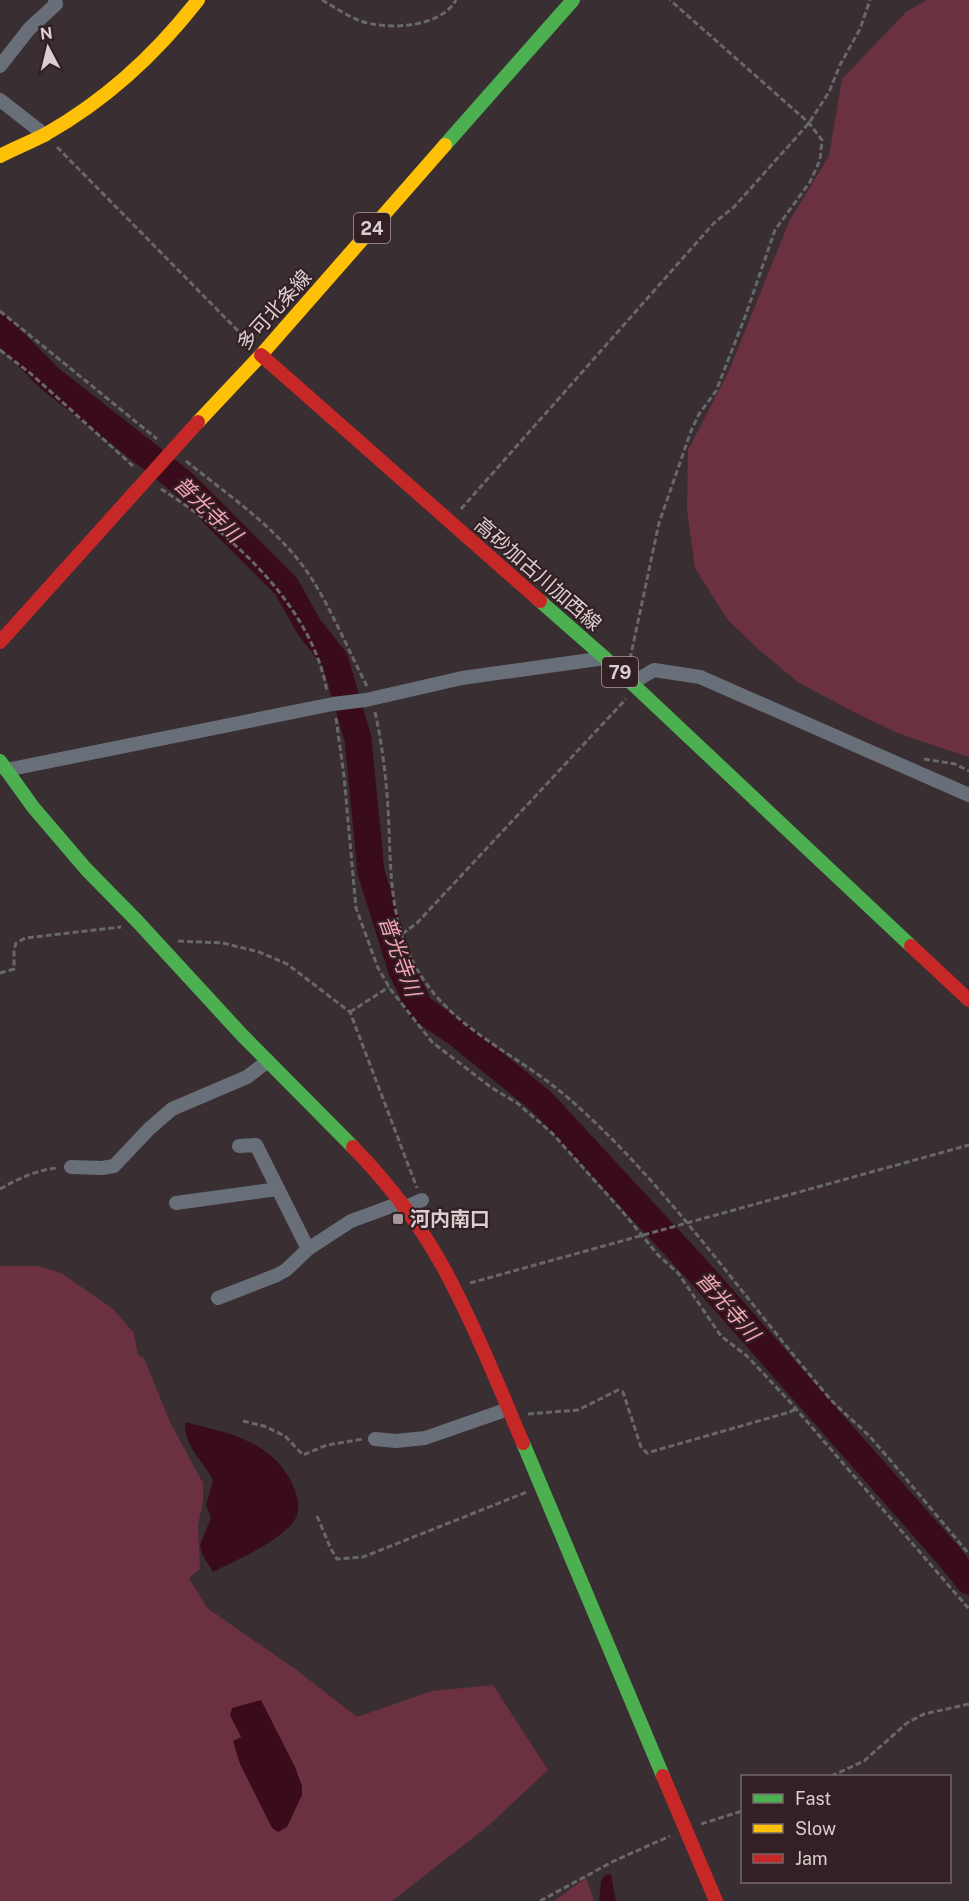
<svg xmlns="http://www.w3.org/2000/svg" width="969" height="1901" font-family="'Public Sans','Noto Sans JP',sans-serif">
<rect width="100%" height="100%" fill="#392e31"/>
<g fill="#6c3140">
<path d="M927,0H969V757L900,734L862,716L799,683L758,649L727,619L695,568L687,510L688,450L728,373L789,222L829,156L842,79L906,12Z"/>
<path d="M0,1266H38L61,1273L112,1308L134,1333L138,1355L144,1358L171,1424L203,1483V1502L198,1525L200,1569L189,1578L207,1608L298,1671L357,1717L432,1691L493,1685L548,1770L488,1826L392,1901H0Z"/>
<path d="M586,1878L594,1901H553H554Z"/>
</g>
<g fill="#3a0c1b">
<path d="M185,1422C232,1434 278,1442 296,1493C300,1506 299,1518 289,1527C268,1547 238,1559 213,1572L202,1554L200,1545L211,1518L206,1505L213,1480C202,1459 185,1448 185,1422Z"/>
<path d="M261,1700L295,1767L302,1786V1795L287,1827L278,1832L272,1828L240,1764L233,1741L241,1737L230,1715L232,1708Z"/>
<path d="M611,1874L616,1901H599L601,1881L605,1875Z"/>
</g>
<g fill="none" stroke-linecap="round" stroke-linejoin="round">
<path stroke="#3a0c1b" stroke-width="27" d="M0,328L49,378L183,483L286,586L309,627L335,660L358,739L371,872L401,968L420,1008L458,1034L542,1102L700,1273L949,1556L969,1581"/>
<g stroke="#67686d" stroke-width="3" stroke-dasharray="6 3" stroke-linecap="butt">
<path d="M322,0C334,7 346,15 358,20C385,31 441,28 456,0"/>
<path d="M57,147L250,343"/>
<path d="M0,311L157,439"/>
<path d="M0,350L30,373L133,466"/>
<path d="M186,461C229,496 279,529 310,576C332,610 348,650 367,686"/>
<path d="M161,489C231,533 313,607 327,692"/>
<path d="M461,509L714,223L734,207L809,123L829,92L840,65L860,29L870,0"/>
<path d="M630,659L659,523L691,431L699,414L716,391L745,317L775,230L810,182L820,160L822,140L809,123L670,0"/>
<path d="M375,712C382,743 386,777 388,808C391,857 388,905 408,951C436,1017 494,1042 547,1081C572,1100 593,1120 615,1142C691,1220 755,1311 826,1394C839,1410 857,1423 872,1439C905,1477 937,1516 969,1554"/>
<path d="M336,718L344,776L356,908L378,968L391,990L432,1042L492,1088L517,1103L552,1133L622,1211L658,1255L678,1273L721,1336L747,1356L790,1402L969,1609"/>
<path d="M924,759L955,764L969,771"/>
<path d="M402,934L417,923L626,699"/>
<path d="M178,941L223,943L259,952L287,964L350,1012L417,1188"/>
<path d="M0,973L14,969V950L16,943L25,938L121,927"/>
<path d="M350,1012L389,987"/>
<path d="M0,1189C18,1179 36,1170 57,1168"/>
<path d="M470,1283L969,1145"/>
<path d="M528,1414L578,1410L618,1390L623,1392L641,1447L647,1453L790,1412L795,1409"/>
<path d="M243,1421L264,1426L285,1436L303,1455L327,1445L363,1439"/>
<path d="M317,1516L331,1549L337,1559L363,1557L527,1492"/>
<path d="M831,1776L864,1761L907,1723L924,1714L969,1704"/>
<path d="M701,1824L742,1811"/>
<path d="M540,1901L614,1861L670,1836"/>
</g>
<g stroke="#686f78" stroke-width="14">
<path d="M0,66L29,29L56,4L55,0"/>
<path d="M0,100L45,135"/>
<path d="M632,683L654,670L700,677L969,795"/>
<path d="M6,770L333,704L366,700L462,678L605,658"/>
<path d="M239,1146L256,1145L308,1249"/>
<path d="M71,1167L102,1168L114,1166L149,1129L172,1109L247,1077L268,1061"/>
<path d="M176,1203L278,1189"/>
<path d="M404,1208L422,1200"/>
<path d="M218,1298L277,1275L286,1270L308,1249L351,1221L400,1203"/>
<path d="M375,1439L396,1441L425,1438L508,1409"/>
</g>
<g stroke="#4caf50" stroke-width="14">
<path d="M445,145L573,0"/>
<path d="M540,601L605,658L911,946"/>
<path d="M0,761L33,807L86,869L138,922L242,1035L353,1147"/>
<path d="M523,1443L663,1776"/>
</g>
<g stroke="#ffc107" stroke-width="14">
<path d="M0,156C15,148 31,142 46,134C106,100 156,54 198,0"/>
<path d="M198,422L261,355L445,145"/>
</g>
<g stroke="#c62828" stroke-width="14">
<path d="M261,355L540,601"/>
<path d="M0,642L198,422"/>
<path d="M911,946L969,1000"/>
<path d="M353,1147C393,1188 429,1237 454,1288C480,1338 501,1392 523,1443"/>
<path d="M663,1776L716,1901"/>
</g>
</g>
<rect fill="#a29698" stroke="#332024" stroke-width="2" x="392" y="1213" width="12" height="12" rx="3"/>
<g text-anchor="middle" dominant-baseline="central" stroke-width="4.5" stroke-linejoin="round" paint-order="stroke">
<g fill="#332024" stroke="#a99a9c" stroke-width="1.5">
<rect x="354" y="213" width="36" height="30" rx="4.5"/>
<rect x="602" y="657" width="36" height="30" rx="4.5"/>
</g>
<g font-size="18" font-weight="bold" fill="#dbced0">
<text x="372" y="228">24</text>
<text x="620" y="672">79</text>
</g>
<g font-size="20" fill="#dbced0" stroke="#332024">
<text transform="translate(274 310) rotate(-48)">多可北条線</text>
<text transform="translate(538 574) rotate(41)">高砂加古川加西線</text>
</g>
<g font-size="20" font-weight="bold" fill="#dbced0" stroke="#332024" text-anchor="start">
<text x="410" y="1219">河内南口</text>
</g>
<g font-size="21" font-style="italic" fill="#f3a5b4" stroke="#332024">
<text transform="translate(208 509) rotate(44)">普光寺川</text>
<text transform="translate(400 956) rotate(70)">普光寺川</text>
<text transform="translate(728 1306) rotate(49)">普光寺川</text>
</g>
</g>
<rect x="741" y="1775" width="210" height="108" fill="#332024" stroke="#766669" stroke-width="1.5"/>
<rect x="753" y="1794" width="30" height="9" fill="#4caf50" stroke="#766669" stroke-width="1.5"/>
<text x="795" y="1805" font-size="18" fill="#dbced0">Fast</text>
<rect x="753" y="1824" width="30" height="9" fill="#ffc107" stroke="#766669" stroke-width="1.5"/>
<text x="795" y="1835" font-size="18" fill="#dbced0">Slow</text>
<rect x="753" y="1854" width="30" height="9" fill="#c62828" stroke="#766669" stroke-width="1.5"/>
<text x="795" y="1865" font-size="18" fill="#dbced0">Jam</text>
<g transform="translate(48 48) rotate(353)" stroke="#332024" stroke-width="4.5" paint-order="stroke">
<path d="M0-4.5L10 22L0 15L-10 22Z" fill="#dbced0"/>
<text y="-9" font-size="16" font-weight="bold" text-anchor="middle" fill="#dbced0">N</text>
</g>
</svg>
